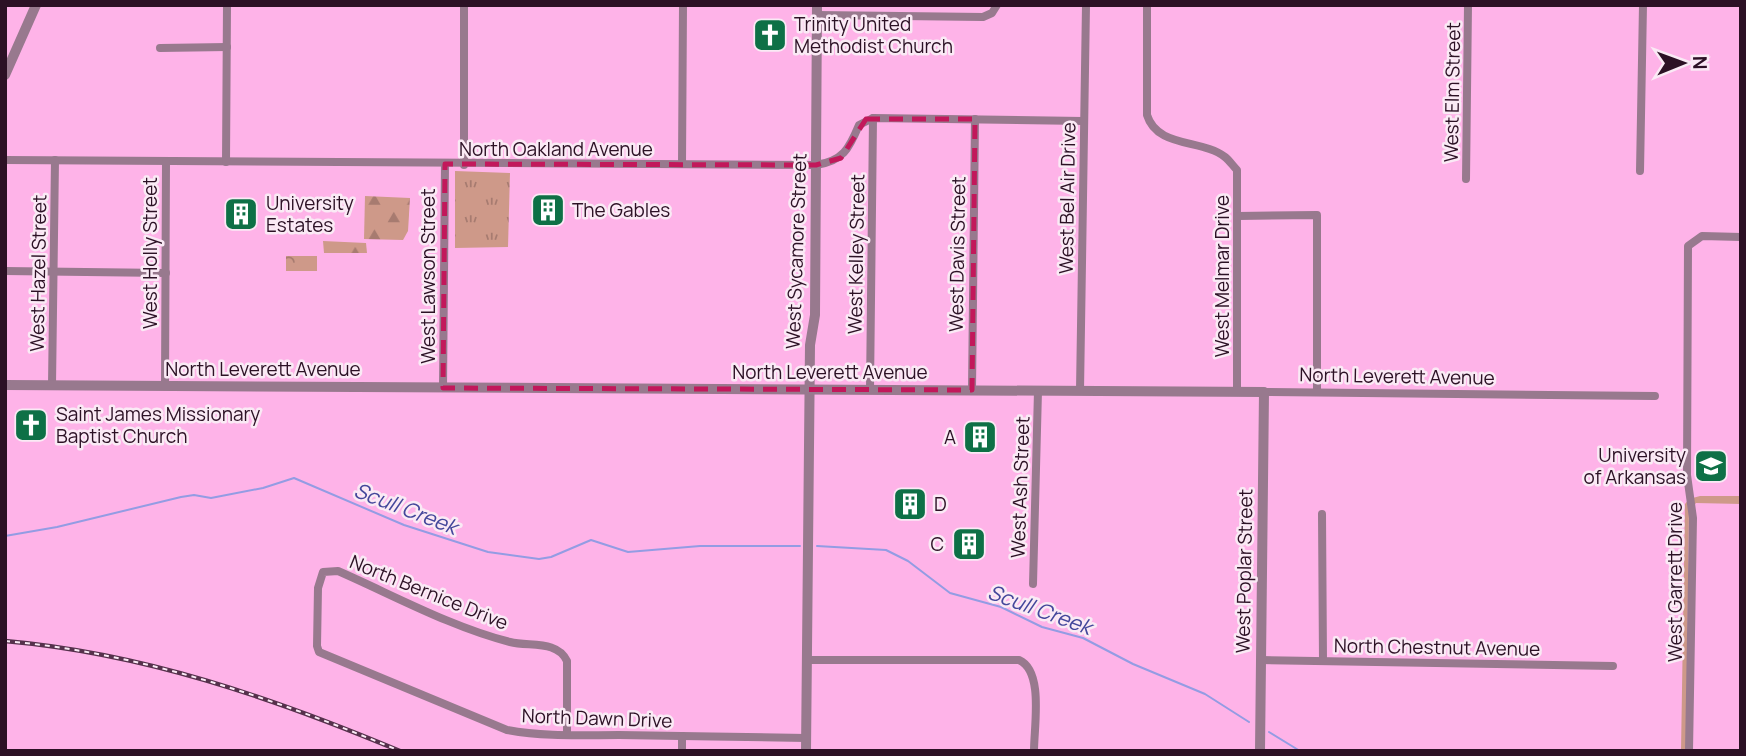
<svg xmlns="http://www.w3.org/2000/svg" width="1746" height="756" font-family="Manrope,sans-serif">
<defs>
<pattern id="grass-tufts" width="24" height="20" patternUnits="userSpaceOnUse" patternTransform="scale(1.75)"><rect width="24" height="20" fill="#ce9989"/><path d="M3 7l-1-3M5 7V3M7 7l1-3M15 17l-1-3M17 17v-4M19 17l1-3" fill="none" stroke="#a77b70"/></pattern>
<pattern id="forest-firs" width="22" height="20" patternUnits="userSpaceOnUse" patternTransform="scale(1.75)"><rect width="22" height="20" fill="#ce9989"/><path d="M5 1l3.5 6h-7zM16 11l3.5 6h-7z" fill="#a77b70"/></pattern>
<pattern id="park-crowns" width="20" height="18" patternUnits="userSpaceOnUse" patternTransform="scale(1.75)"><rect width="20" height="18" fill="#ce9989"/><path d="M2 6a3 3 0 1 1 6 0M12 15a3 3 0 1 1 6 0" fill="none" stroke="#a77b70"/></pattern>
</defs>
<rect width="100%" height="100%" fill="#feb3e8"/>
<path fill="url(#grass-tufts)" d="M455,171L510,173L508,247L455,248Z"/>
<g fill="url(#forest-firs)">
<path d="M365,196L410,198L408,231L403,240L364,239Z"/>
<path d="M323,241L366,243L367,253H324Z"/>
</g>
<rect fill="url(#park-crowns)" x="286" y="256" width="31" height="15"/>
<path fill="#ce9989" d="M1700,496H1741V504L1696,503L1689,512L1686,751H1681L1685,504L1689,499Z"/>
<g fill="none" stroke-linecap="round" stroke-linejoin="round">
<g stroke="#939ce3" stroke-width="2">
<path d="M5,536L57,527L181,497L194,495L211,498L263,488L294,478L404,525L488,552L539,559L551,557L591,540L628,552L700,546H800"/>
<path d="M817,546L886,550L908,561L950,593L1001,607L1042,627L1083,638L1133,664L1205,694L1249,722"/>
<path d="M1269,732L1300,751"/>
</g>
<g stroke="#98798e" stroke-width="8">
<path d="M1147,5V115C1157,148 1202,139 1225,157C1229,160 1233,166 1237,170V392"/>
<path d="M817,15L983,17L992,13L997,5"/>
<path d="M160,48L227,47"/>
<path d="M5,160L816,165C843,161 849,149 859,125L873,118L1083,121"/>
<path d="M226,162L227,5"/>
<path d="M682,164L683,5"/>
<path d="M464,165V5"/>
<path d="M1640,171L1643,5"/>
<path d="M1466,179L1468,5"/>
<path d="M1238,216L1317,215V392"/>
<path d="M5,271L166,273"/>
<path d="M52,385L55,160"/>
<path d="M165,386L166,162"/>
<path d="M443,388L445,164"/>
<path d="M870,390L873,118"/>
<path d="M972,390L975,119"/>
<path d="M1080,391L1086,5"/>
<path d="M1264,392L1655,396"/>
<path d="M1322,514L1323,661"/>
<path d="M1033,584L1038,391"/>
<path d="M807,660H1019C1044,671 1034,726 1034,751"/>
<path d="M1261,660L1613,666"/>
<path d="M567,735V661C557,640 530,647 510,642C451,627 393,595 338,571L323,572L318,588L317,646L319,652L507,730C544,737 581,735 619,735C681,736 744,737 806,738"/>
<path d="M682,736V751"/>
<path d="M1689,751L1693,518L1687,475L1688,246L1702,236L1741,237"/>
</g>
<g stroke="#98798e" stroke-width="10">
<path d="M5,75L36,5"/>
<path d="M5,385L1264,392L1260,751"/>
<path d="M806,751L810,345L815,315L817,5"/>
</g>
<g stroke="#56314c" stroke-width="4.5">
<path id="rail" d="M5,641C143,653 273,698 400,751"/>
</g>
<use href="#rail" stroke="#faeaf5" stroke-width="2" stroke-dasharray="5" stroke-linecap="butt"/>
</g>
<path fill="none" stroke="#c2185b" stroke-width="5" stroke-dasharray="14 9" stroke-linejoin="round" d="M866,119H975L972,390L443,388L445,164L816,165L841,158Z"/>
<defs>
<g id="church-square" transform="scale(1.75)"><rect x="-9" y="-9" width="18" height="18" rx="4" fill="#0e7046" stroke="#faeaf5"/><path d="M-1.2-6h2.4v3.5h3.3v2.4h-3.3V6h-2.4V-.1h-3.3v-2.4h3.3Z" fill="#fff"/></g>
<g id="building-square" transform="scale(1.75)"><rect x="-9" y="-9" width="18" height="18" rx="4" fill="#0e7046" stroke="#faeaf5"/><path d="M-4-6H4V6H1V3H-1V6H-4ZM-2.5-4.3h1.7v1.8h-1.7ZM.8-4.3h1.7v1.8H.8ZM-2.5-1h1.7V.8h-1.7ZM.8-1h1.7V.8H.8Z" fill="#fff"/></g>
<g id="university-square" transform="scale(1.75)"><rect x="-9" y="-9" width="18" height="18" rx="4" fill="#0e7046" stroke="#faeaf5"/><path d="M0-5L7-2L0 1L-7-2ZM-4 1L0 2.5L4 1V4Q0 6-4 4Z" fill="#fff"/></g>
</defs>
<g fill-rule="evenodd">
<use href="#church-square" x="770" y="35"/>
<use href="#building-square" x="548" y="210"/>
<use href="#building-square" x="241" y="214"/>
<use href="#church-square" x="31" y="425"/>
<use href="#building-square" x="980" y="437"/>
<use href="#university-square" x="1711" y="466"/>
<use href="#building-square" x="910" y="504"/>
<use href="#building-square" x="969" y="544"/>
</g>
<g text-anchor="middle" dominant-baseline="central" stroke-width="5" stroke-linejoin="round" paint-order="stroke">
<g font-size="19" fill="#2c1125" stroke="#faeaf5" text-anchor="start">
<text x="794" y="24">Trinity United<tspan x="794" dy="22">Methodist Church</tspan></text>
<text x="266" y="203">University<tspan x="266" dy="22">Estates</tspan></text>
<text x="572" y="210">The Gables</text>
<text x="56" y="414">Saint James Missionary<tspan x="56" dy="22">Baptist Church</tspan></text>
<text x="956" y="437" text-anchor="end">A</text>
<text x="1686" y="455" text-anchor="end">University<tspan x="1686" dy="22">of Arkansas</tspan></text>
<text x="934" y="504">D</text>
<text x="944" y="544" text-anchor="end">C</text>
</g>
<g font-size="19" fill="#2c1125" stroke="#faeaf5">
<text transform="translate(1452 92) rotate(-89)">West Elm Street</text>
<text x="556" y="149">North Oakland Avenue</text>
<text transform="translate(1067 198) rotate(-89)">West Bel Air Drive</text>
<text transform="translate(796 251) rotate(-88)">West Sycamore Street</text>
<text transform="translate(150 253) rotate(-90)">West Holly Street</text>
<text transform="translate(856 254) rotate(-89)">West Kelley Street</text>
<text transform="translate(957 254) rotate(-89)">West Davis Street</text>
<text transform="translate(38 273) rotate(-89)">West Hazel Street</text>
<text transform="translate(428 276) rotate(-90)">West Lawson Street</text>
<text transform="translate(1222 276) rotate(-90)">West Melmar Drive</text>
<text x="263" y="369">North Leverett Avenue</text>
<text x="830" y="372">North Leverett Avenue</text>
<text transform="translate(1397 376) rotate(1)">North Leverett Avenue</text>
<text transform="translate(1020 487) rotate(-88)">West Ash Street</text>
<text transform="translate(1244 571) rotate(-89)">West Poplar Street</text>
<text transform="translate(1675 582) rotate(-90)">West Garrett Drive</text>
<text transform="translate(429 592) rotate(22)">North Bernice Drive</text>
<text transform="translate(1437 647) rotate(1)">North Chestnut Avenue</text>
<text transform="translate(597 718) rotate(2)">North Dawn Drive</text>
</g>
<g font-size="21" font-style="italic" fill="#44479b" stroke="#faeaf5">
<text transform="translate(406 508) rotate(21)">Scull Creek</text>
<text transform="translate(1040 609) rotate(20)">Scull Creek</text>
</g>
</g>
<rect width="1746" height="756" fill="none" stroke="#2c1125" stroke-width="14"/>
<g transform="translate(1683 63) rotate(89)" stroke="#faeaf5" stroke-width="5" paint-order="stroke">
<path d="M0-5L12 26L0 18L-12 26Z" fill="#2c1125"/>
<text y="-10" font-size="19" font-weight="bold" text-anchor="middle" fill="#2c1125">N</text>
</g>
</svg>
